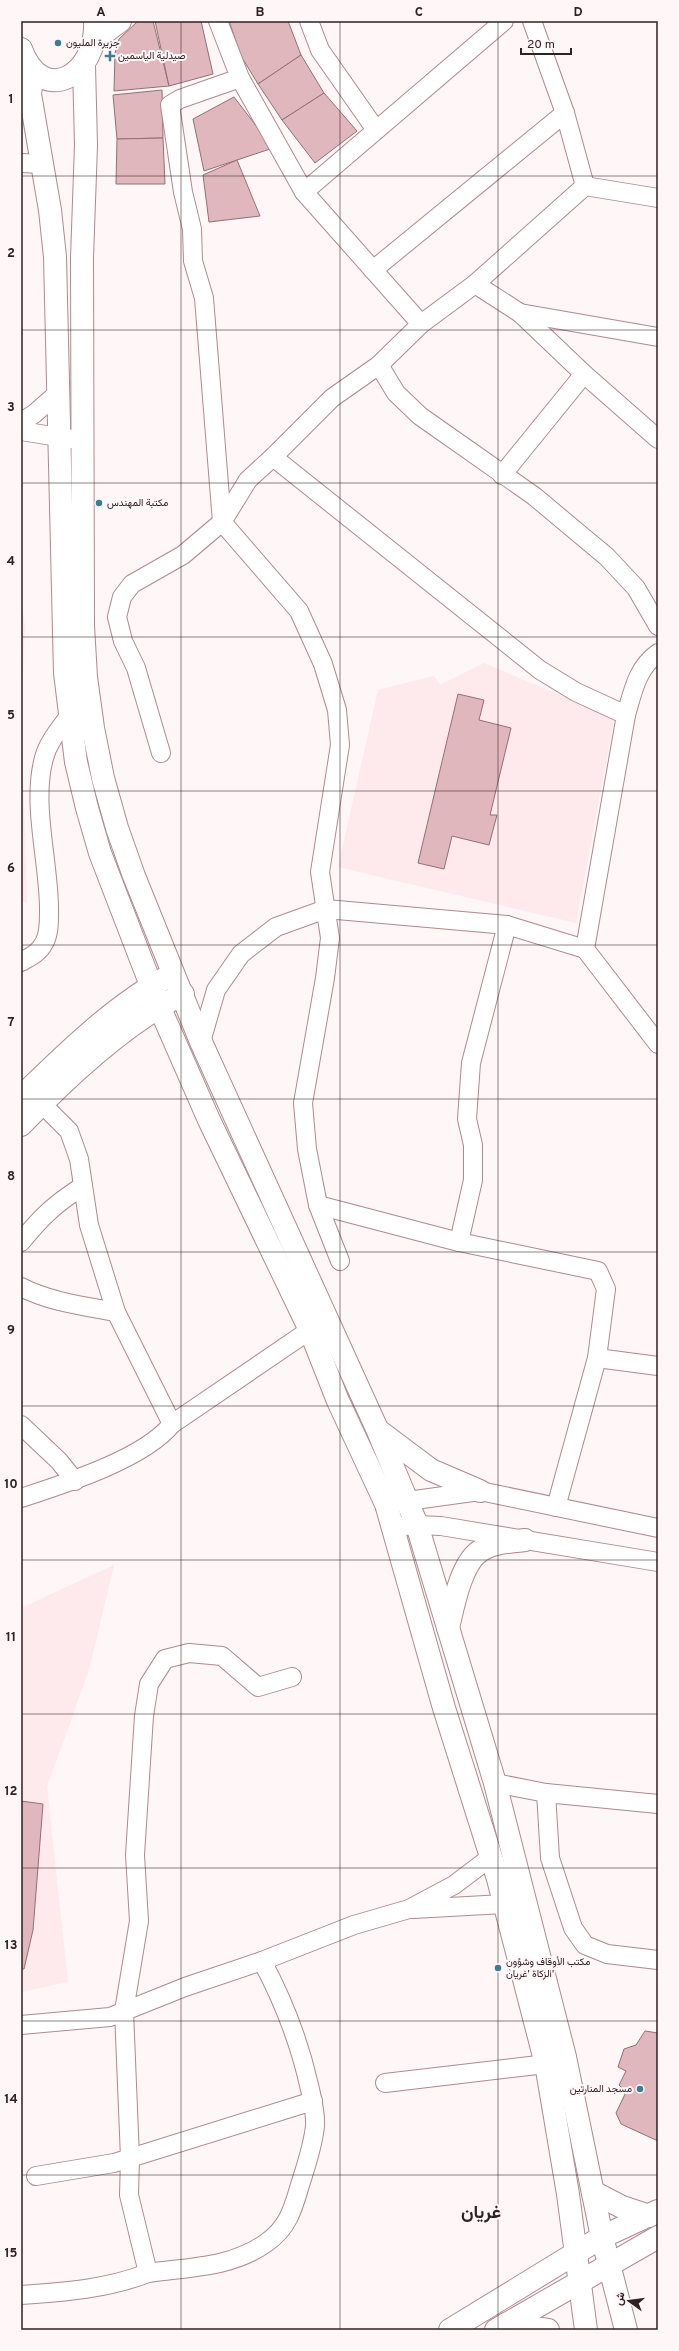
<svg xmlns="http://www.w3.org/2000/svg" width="679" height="2351" font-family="Overpass,Vazirmatn,sans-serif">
<rect width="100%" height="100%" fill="#fef6f7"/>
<g fill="#fee9ec">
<path d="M21,599L25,627L21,710L27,902H21Z"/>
<path d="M484,663L614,718L576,923L338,867L378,690L434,676L440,685Z"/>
<path d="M114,1565L89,1670L47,1787L68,1982L21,1992V1608Z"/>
</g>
<g fill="#e0b7bc" stroke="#946f74">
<path d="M138,21H153L169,86L114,91L115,53L119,39Z"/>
<path d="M155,21H201L213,74L169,86Z"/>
<path d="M229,21H288L301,55L258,84L241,56Z"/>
<path d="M301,55L324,93L282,120L258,84Z"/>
<path d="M162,90L163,138L117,139L113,95Z"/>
<path d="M324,93L357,131L315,163L282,120Z"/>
<path d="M234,97L273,148L204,171L193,119Z"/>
<path d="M163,138L165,184H116L117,139Z"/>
<path d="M237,160L260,216L209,222L203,175Z"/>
<path d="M458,694L484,700L479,720L511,728L490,815H497L489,845L452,836L444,869L418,863Z"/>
<path d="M21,1801L43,1804L33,1930L24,1969H21Z"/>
<path d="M645,2031L658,2033V2141L621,2124L616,2113L626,2092L619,2085L626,2071L618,2067L624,2049L636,2045Z"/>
</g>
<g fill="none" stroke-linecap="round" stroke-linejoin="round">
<g stroke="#af898e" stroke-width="20">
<g id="street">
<path d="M218,21L240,78L304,192L421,324"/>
<path d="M309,21L320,50L376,130"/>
<path d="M532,21L565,113L585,186"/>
<path d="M21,163L42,164"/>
<path d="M304,192L504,21"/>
<path d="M373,270L565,113"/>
<path d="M475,284L585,186L658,198"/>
<path d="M520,313L658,337"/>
<path d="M379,365L396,393L420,416L534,496L607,557L636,588L658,626"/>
<path d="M21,422L34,414L58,393"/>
<path d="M21,431L71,439"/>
<path d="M273,457L332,398L379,365L421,324L475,284L520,313L584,374L658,439"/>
<path d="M502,475L584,374"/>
<path d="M222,522L248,480L273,457L540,670L576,692L626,715"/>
<path d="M222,522L204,298L193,261L192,229L183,192L170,105L180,99L240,78"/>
<path d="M658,653C637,668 633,691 626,715L585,949L658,1044"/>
<path d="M161,753L136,668L123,641L117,617L122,597L132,584L183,555L222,522L299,611L323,664L337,710L340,745L320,872L330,938L325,978L303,1103L307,1149L318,1205L340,1261"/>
<path d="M21,962C30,957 39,953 44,943C49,935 49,923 49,913C50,865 31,805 44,758C48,742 59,730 69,716"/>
<path d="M201,1042L216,990L241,954L276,927L326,909L507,925L585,949"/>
<path d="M41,1103L69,1131L79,1159L89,1225L116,1312L172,1424"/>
<path d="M318,1205L459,1242L598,1271L606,1289L597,1358L556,1507"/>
<path d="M21,1242C42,1216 55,1204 83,1186"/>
<path d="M459,1242L473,1180V1145L467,1119L471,1063L507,925"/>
<path d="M21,1287C50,1302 84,1306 116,1312"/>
<path d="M597,1358L658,1366"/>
<path d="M21,1425L59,1461L75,1481"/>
<path d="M21,1498C64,1484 144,1459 172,1424L310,1330"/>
<path d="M393,1503L480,1491L658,1528"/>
<path d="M392,1527L417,1525L441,1526L658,1562"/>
<path d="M495,1783L546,1793"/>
<path d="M658,1804L546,1793L550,1858L573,1928L585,1945L607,1954L658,1960"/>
<path d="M413,1909L504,1904"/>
<path d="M262,1961C283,2000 299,2041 309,2085C312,2098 316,2113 315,2126C313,2146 306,2166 300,2185C293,2209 288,2228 266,2243C231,2268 188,2267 148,2273L129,2195L130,2158L124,2011L139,1921L135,1855L144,1716L149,1684L165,1659L189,1653L222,1656L258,1687L292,1677"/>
<path d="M21,2025L110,2017L185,1987L262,1961L354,1925L409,1909L454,1885L491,1857"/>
<path d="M385,2083L546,2064"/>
<path d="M36,2176L114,2163L313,2101"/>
<path d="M21,2295C65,2292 107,2289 148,2273"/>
</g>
</g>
<g stroke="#af898e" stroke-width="24">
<g id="secondary">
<path d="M21,1097C66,1053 117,1003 173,974"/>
<path d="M21,1125C66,1078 124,1023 183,994"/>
<path d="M450,2330L602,2237L658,2211"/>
<path d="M496,2330L658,2237"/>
</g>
</g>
<g stroke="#af898e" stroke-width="24">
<g id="primary">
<path d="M94,40L120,21"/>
<path d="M21,49C42,107 98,76 95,21"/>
<path d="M84,66L86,145L82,258L83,626L86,677L93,728L103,778L117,828L134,876L201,1042L378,1431L417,1525L495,1783L565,2057L602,2237L626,2330"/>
<path d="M33,71L30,94L50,210L55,257L65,673L76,762L87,808L100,853L159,1006L209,1120L310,1330L338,1401L386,1504L444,1708L498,1879L546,2064L568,2194L586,2330"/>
<path d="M379,1431L431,1470L480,1491"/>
<path d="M448,1628C453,1607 461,1563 480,1551C493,1542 511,1542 525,1540"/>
<path d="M593,2192L622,2207L649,2216"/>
<path d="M506,2324L548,2330"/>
</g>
</g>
<use href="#street" stroke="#fff" stroke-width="18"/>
<use href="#secondary" stroke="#fff" stroke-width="22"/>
<use href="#primary" stroke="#fff" stroke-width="22"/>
</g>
<path fill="none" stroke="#302123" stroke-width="1" stroke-opacity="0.55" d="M181,21V2330M340,21V2330M498,21V2330M21,176H658M21,330H658M21,483H658M21,637H658M21,791H658M21,945H658M21,1099H658M21,1252H658M21,1406H658M21,1560H658M21,1714H658M21,1868H658M21,2021H658M21,2175H658"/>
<g fill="#3c7d90" stroke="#fef6f7" stroke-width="1.5">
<circle cx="58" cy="43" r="4"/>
<path d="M108 50h4v4h4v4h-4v4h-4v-4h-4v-4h4z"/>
<circle cx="99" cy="503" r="4"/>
<circle cx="498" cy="1968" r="4"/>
<circle cx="640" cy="2089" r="4"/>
</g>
<g text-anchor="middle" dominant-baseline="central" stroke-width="4" stroke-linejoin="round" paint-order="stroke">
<g font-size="10" fill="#302123" stroke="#fef6f7" text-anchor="start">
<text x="66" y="43">جزيرة المليون</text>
<text x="118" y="56">صيدلية الياسمين</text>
<text x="107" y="503">مكتبة المهندس</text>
<text x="506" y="1962">مكتب الأوقاف وشؤون<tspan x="506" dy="12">الزكاة 'غريان'</tspan></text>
<text x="632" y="2089" text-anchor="end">مسجد المنارتين</text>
</g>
<g font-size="18" font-weight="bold" fill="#302123" stroke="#fef6f7">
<text x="481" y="2213">غريان</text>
</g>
</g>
<rect width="679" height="2351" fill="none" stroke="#fef6f7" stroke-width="44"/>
<g transform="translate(629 2301) rotate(284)" stroke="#fef6f7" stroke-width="3" paint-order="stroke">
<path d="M0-3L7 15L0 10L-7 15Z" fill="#302123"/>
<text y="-6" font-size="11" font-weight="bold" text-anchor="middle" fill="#302123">ش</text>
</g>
<path d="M521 48v6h50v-6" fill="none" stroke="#302123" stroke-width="2"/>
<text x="527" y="48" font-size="12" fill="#302123" stroke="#fef6f7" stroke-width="3" paint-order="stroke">20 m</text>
<rect x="22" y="22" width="635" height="2307" fill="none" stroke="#302123" stroke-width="1.5"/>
<g font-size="13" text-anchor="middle" font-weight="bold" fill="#302123">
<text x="101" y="16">A</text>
<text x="260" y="16">B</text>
<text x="419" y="16">C</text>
<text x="578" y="16">D</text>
<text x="11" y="103">1</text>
<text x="11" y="257">2</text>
<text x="11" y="411">3</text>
<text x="11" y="565">4</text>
<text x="11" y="719">5</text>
<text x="11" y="872">6</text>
<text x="11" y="1026">7</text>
<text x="11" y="1180">8</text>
<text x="11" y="1334">9</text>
<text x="11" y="1488">10</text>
<text x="11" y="1641">11</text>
<text x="11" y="1795">12</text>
<text x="11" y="1949">13</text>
<text x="11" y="2103">14</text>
<text x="11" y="2257">15</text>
</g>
</svg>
